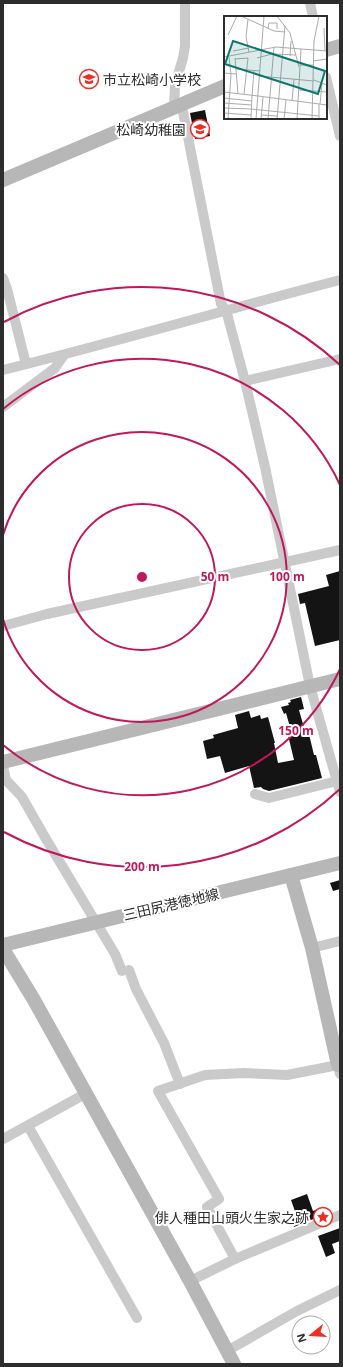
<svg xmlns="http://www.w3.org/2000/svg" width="343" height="1367" font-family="'Open Sans','Noto Sans JP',sans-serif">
<rect width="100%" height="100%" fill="#fff"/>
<g fill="#141414">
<path d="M205,110L210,136L195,139L190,113Z"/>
<path d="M340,571V640L315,646L305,603L300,604L298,594L329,586L326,575Z"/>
<path d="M301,697L304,709L299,710L305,731L308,730L314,755H316L322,778L269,791L263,789L261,787L254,788L249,766L225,773L220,756L207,759L203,741L214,738L213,735L238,728L235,715L249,711L251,718L260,715L261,719L268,717L275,743H274L278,763L294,760L288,735L292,734L286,713L284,714L281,707L289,705L288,703L291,702L290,700Z"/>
<path d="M340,880V889L333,891L330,883Z"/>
<path d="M307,1194L313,1211L320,1208L323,1215L294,1227L292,1219L297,1217L291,1200Z"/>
<path d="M340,1228V1241L332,1244L335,1253L326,1257L318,1236Z"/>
</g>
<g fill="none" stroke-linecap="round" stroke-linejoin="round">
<g stroke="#cacaca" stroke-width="10">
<path d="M310,3L313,17"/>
<path d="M326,77L340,136"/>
<path d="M180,105L183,112L221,304L226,310L245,381L265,467L310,686L340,792"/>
<path d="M174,107L175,85L183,58L185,46V3"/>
<path d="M3,278L7,289L26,364"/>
<path d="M3,370C116,342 228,309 340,280"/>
<path d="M245,381L340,359"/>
<path d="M3,407L55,368L64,355"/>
<path d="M3,626L47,614L340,550"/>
<path d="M3,766L6,780L22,797L46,839L115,954L122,971"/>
<path d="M255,794L269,798L337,781"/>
<path d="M312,948L340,941"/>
<path d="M129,970L136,989L164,1043L180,1084"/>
<path d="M28,1126L137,1318"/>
<path d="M3,1139L85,1094"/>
<path d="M235,1259L207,1207L219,1199L158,1091L205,1075L243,1073L287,1075L338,1065L340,1074"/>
<path d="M190,1281L235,1259L340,1215"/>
<path d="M227,1351L297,1311L340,1290"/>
</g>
<g stroke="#b7b7b7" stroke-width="14">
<path d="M326,50L340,46"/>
<path d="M3,180L225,86"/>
<path d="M3,762L340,679"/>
<path d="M291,875L312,948L338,1065H340"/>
<path d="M3,945L340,863"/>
<path d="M3,949L34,1000L190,1281L234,1364"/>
</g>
</g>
<g fill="none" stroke="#c2185b" stroke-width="2">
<circle cx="142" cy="577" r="73"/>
<path d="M3 535A145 145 0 1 1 3 619"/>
<path d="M340 669A218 218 0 0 1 3 745M3 409A218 218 0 0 1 340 485"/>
<path d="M340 789A290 290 0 0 1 4 832M4 322A290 290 0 0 1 340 365"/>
</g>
<defs>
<g id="school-ring" transform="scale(1)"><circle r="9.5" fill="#fff" stroke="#f02c23" stroke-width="1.5"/><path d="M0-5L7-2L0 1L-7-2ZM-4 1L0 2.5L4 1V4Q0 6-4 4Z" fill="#f02c23"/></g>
<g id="sight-ring" transform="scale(1)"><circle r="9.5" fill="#fff" stroke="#f02c23" stroke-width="1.5"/><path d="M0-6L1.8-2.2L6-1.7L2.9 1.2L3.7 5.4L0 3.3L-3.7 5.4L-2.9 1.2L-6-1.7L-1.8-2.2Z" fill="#f02c23"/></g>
</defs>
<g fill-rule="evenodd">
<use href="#school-ring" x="89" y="79"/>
<use href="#school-ring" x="200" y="129"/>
<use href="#sight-ring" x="323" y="1217"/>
</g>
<g text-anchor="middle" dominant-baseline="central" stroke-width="4" stroke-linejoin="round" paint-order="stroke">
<g font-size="14" fill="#2d2d2d" stroke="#fff" text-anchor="end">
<text x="103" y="79" text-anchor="start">市立松崎小学校</text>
<text x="186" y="129">松崎幼稚園</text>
<text x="309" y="1217">俳人種田山頭火生家之跡</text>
</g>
<g font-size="14" fill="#2d2d2d" stroke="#fff">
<text transform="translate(171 904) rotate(-13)">三田尻港徳地線</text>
</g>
</g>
<g transform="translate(224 16)">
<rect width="103" height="103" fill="#fff"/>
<path fill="none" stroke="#ababab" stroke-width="1" d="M17,0L50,15L61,16M53,0L66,17L75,51M24,3L22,21L25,36M44,12L45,7H53V13M100,12L101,35M4,19L13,0M9,35L25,32M66,40L67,25M0,41L52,31L103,35M11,42L14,78M33,42L48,38L72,39M11,43L24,42L20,78M89,45L103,43M76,49H89M12,53L36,55M0,57L12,58M35,60L90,65M90,64L103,69M75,74L103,76M0,76L34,80M28,80L30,55M34,80L103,89M0,82L28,85M68,85L70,63M0,87L28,89M96,88L98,68M0,92L27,93M27,93L95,100M0,97L27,99M37,99L53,100M4,103L7,58L5,41M27,103L28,80M32,103L40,0M37,103L39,81M44,103L50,31M53,103L61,10M60,103L62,84M73,103L77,33M88,103L90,25L95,0M95,103V88"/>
<path fill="#0f766e" fill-opacity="0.15" stroke="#0f766e" stroke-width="2" d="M9,25L101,55L94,78L1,48Z"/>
<rect width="103" height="103" fill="none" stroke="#2d2d2d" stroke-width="2"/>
</g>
<circle cx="142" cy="577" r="6" fill="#c2185b" stroke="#fff" stroke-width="2"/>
<g font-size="12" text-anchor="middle" font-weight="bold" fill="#c2185b" stroke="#fff" stroke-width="4" stroke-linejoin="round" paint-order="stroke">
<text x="215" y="581">50 m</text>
<text x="287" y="581">100 m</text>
<text x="296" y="735">150 m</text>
<text x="142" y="871">200 m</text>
</g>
<rect width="343" height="1367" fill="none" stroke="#2d2d2d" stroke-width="8"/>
<g transform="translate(311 1335) rotate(252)"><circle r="19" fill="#ffffff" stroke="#ababab"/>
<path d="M0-3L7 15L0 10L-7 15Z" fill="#f02c23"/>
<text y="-6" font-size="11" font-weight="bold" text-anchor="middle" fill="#2d2d2d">N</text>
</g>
</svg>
